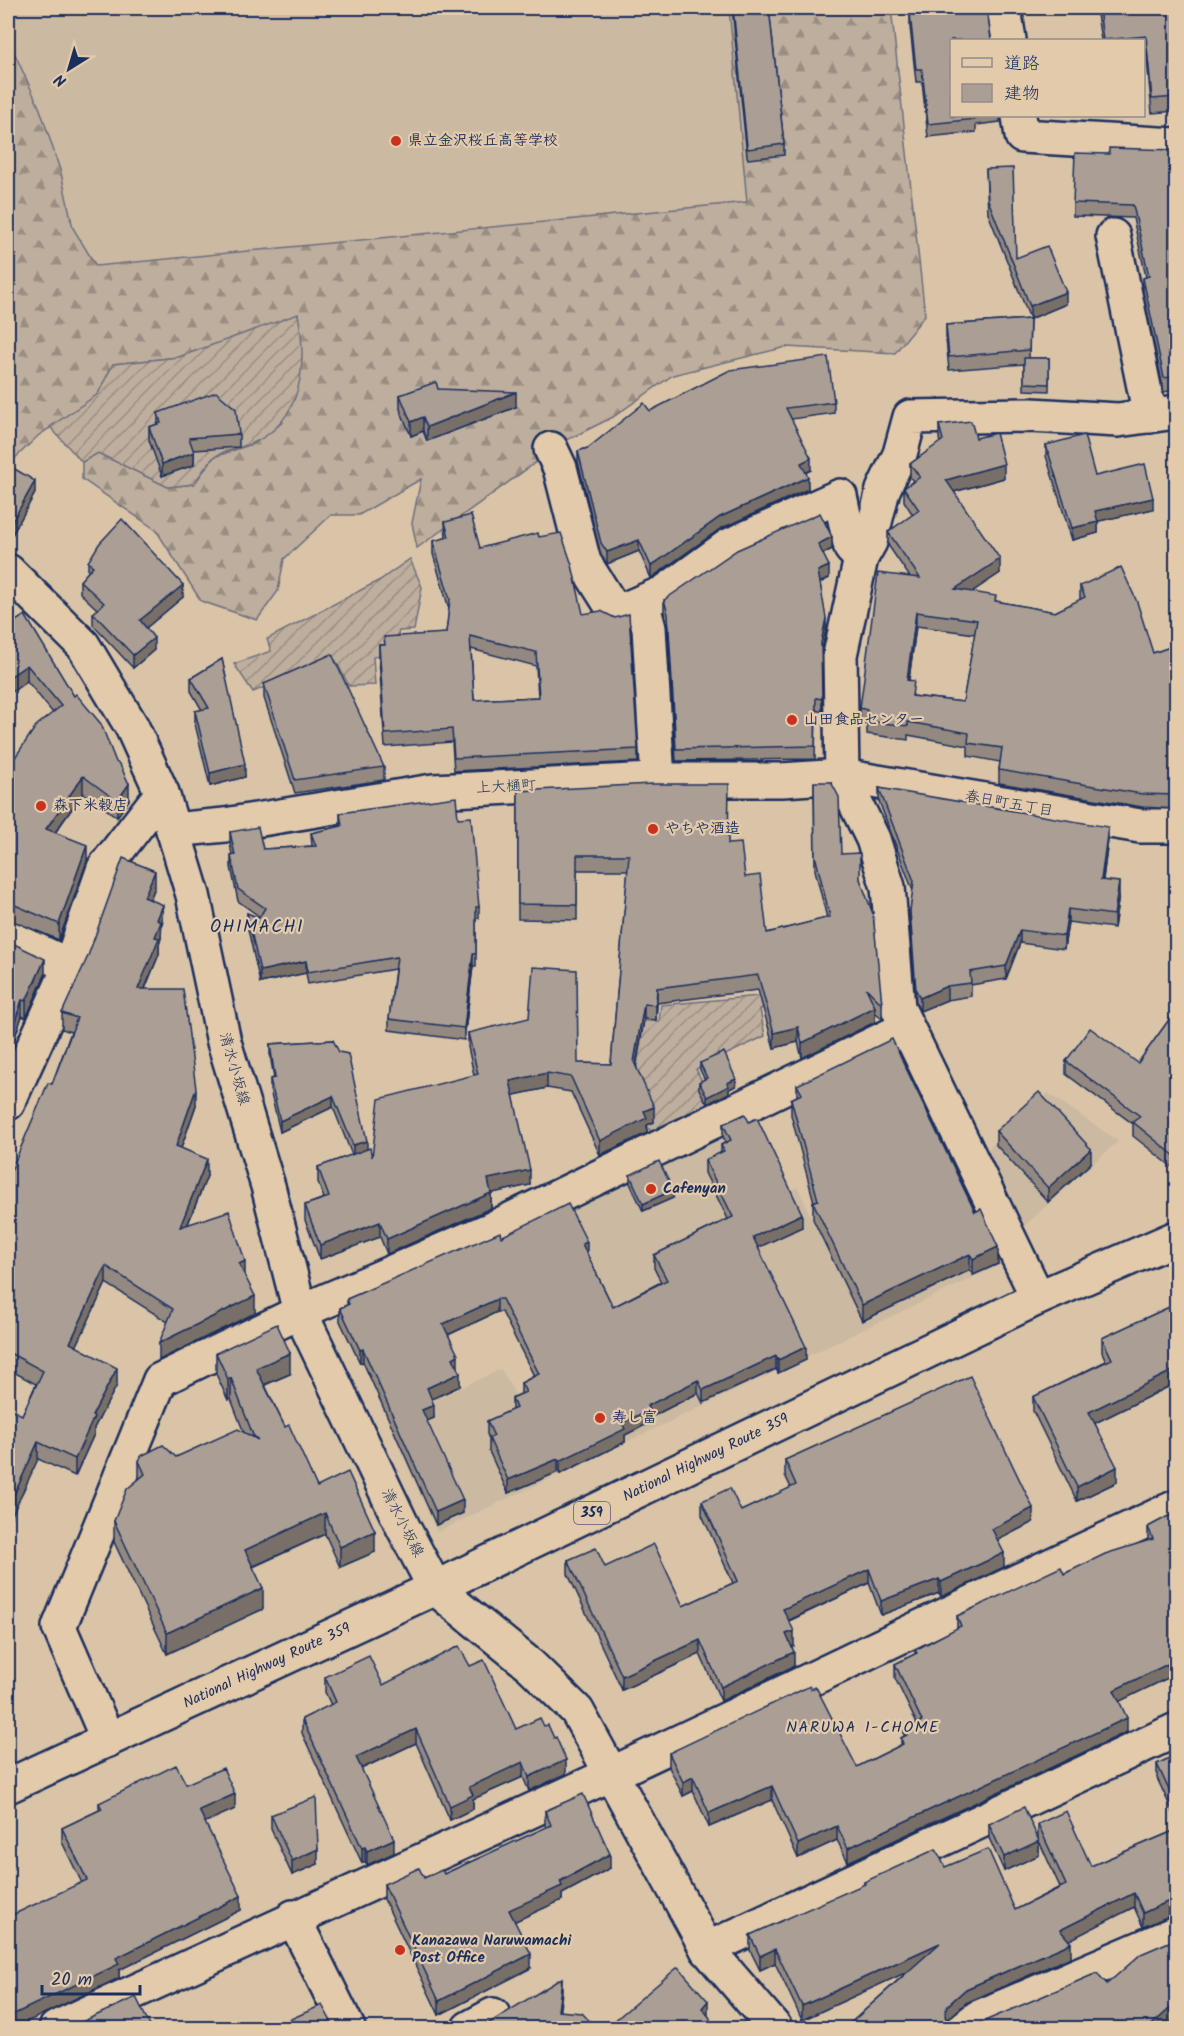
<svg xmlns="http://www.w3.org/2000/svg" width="1184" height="2036" font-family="Kalam,'Klee One',sans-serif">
<defs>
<pattern id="forest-firs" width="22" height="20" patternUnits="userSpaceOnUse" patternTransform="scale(1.5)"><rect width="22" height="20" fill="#beae9d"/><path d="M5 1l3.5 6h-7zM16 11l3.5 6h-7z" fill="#9a8e83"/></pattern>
<pattern id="garden-furrows" width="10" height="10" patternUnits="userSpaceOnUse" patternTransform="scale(1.5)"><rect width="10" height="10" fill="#beae9d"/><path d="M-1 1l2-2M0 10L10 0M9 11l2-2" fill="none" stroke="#9a8e83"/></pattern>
</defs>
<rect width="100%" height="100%" fill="#dac4a7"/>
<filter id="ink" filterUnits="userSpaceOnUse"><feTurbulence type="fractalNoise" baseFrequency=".0167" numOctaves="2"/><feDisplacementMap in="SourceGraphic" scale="12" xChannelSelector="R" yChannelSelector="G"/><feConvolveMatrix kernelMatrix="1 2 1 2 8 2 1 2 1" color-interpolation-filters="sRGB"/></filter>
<g filter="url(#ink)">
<g fill="#ccb9a2">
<path d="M8,8H729L747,202L96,266L73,228L61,173L40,109L8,39Z"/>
<path d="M1048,1093L1118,1141L1021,1229L982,1155Z"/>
<path d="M748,1119L784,1192L798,1187L814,1224L958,1155L1006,1262L437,1532L388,1422L501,1369L515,1394L566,1372L615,1315L564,1204Z"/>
</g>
<path fill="url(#forest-firs)" stroke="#6c6e7e" stroke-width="1.5" d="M729,8H891L925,315L895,353L786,347L673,375L613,417L567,440L417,548L412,523L421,479L359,515H331L284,559L278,591L257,620L201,601L156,530L82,479V462L98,453L168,487L194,484L214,457L255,443L283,422L200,349L179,357L113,364L98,394L76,411L39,435L8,465V39L40,109L61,173L73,228L96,266L747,202Z"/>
<g fill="url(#garden-furrows)" stroke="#6c6e7e" stroke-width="1.5">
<path d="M298,314C307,362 304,420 253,443C241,448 224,450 214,457C206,464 200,476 194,484L168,487L98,453L82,462L50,427L98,394L113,364L179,357Z"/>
<path d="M410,559L422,587L414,630L399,631L392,652L373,657L375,685L349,686L336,661L282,685L279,681L253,692L234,664L271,651L267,639L380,580Z"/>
<path d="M780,989L784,1003L760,1009L765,1036L696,1069L712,1102L651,1132L632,1099L644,1021H659L661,1005L759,996Z"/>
</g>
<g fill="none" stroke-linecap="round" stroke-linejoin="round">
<g stroke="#1b2f5e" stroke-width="38">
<g id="minor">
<path d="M1004,8L1009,40"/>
<path d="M1019,116L1022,136L1176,145"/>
<path d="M1113,236L1150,416"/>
<path d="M551,449L560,468L584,562L616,613L663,593L728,546L840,496L851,548L861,558"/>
<path d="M642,602L649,628L658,780"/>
<path d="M173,830L225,825L433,791L652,780H782L842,776L1140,826H1176"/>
<path d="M8,937L70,966"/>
<path d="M8,1103L70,966L104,868L162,793"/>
<path d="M1038,1298L898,1008L888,887L873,839L842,776L840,655L861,558L870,542L883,490L900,454L910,417L1031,415L1118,420L1176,412"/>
<path d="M435,1588L530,1665L577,1711L707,1949L775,2028"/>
<path d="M108,1740L59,1627L160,1380L300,1312L487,1231L906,1028"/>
<path d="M293,1917L348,2028"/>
<path d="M707,1949L1176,1730"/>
<path d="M56,2028C240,1942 426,1860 609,1775C799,1686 987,1594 1176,1507"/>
<path d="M469,2028L493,2015"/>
<path d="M964,2028L977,2018L1176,1933"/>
</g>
</g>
<g stroke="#1b2f5e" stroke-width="38">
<path id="major" d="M8,571L83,645L132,727L162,793L193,895L224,1042L268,1186L300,1312L403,1527L435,1588"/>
</g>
<g stroke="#1b2f5e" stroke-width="38">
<path id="highway" d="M8,1786L435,1588L1038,1298L1176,1238"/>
</g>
<use href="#minor" stroke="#e2caaa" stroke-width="33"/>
<use href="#major" stroke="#e2caaa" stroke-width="33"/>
<use href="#highway" stroke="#e2caaa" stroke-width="33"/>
</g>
<g fill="#938980" stroke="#1b2f5e" stroke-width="1.5" fill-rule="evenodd">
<path d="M732,8H769L784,144V155L748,159L747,156Z"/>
<path d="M910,8H987L951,116H1000V122L976,125V132L928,137L922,82H916L910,27Z"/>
<path d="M1096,8H1176V111L1152,113L1146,50H1143V40H1101Z"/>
<path d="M1176,150V390L1164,392L1143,291V278L1146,277L1133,218L1073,216V203L1109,154Z"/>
<path d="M986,169L1016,258L1066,304L1030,319L988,213Z"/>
<path d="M1030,319L1029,358H1049V391L1024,390V364L949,370L946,339V325Z"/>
<path d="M438,389L516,407L427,441L423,431L411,436L400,409V395Z"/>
<path d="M834,402V413L791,419L811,470L806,472L808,489L720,529L651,578L639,551L607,564L601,555L578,462V451L588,448L650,411Z"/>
<path d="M158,413L239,434V447L194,450V465L162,476L149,440V427L158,424Z"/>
<path d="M939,425L976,438L1004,478L954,492L1000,573L971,592L996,601L1055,612L1080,600V586L1153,653L1176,645V809L1142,807L999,783V770L1000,762L968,756V746L908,735V740L867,734V724L860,722V708L910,577L888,545V532L913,515L904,501V488L913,481L910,477V464L940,443L939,438ZM916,626L975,634L963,702L913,696L909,680Z"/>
<path d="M1046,445L1095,476L1153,509L1098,521V533L1072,540L1046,456Z"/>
<path d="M8,465L35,493L12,535L8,532Z"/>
<path d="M445,522L480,548L539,537L583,614L638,749V762L454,771L452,742L385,747L379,659V645H385L446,633L449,609L433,554V541L446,538ZM471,649L536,666L538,697L474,700Z"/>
<path d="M832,549L823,554L829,578L820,583L826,630L821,654L822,712L816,710L815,759L676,761L668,627L664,613V600Z"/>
<path d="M88,562L183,597L146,628L154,650L133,668L93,625V613L97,609L80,593V581L88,572Z"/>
<path d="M8,626L129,800L117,817L83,793L55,833L87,861L59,940L8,919V768L53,713L27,681Z"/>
<path d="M222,659L245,777L210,786L195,724V711L202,710L191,691V678Z"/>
<path d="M264,684L384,767V780L295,793L264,698Z"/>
<path d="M814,782L841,854L860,879L882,1004V1019L875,1012V1022L802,1058L798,1042L774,1048L758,990L657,1003L656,1020L644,1019L636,1066L654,1122L647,1125V1133L600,1155L571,1092L547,1088L513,1095L530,1185L491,1193V1208L387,1254L380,1237L320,1259L305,1220V1205L324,1198L318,1182V1167L352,1155L333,1107L280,1132L270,1090V1079L274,1078L270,1055V1044L333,1040L367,1149L372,1157L474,1075L468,1047V1033L578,1063L611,1064L628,870H577V920L518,919V791L728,844L745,877L767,933L827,918L815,870Z"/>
<path d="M879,788L1108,840L1103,880L1119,895L1114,928L1068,922L1064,949L1020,943L1006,979L971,985V996L947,1000L920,1011L916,1003L910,924V911L913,891L879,801Z"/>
<path d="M340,813L458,818L479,907V918H476V966H473L464,1040L389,1030V1019L395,969L308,984L306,973L260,983L247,925V913L259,918L260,917L238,901L231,867V856L232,855L230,843V832L263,849L312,846L311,833L340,826Z"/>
<path d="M155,887L150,900L163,922L161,925V938L159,945V954L145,989L196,1105L181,1148L207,1176L188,1224L245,1276L255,1313L159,1360L168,1322L106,1283L76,1347L117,1385L94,1428V1434L75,1476L38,1459L22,1415L36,1384L8,1369V1178L52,1084L71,1032L62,1029V1013Z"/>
<path d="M8,941L45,975L26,1018L22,1016L8,1058Z"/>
<path d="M1176,1010V1170L1133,1136V1124L1066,1074V1061L1138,1063Z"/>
<path d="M700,1063L736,1086L729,1089V1093L707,1104L699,1089V1082L705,1080L700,1070Z"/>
<path d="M797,1085L998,1264L973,1275L970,1270L862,1321L813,1219V1202H814L791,1115V1099L797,1096Z"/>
<path d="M723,1124L802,1227L758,1247L806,1360L778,1373L776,1369L703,1403L698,1393L649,1418V1423L625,1435V1442L560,1474L558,1472L508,1493L489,1451V1439L487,1434V1421L512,1410V1398L521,1394V1383L534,1376L502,1312H497L448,1335L458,1368L460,1386L432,1399L434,1418L426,1421L463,1513L436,1525L363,1362L360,1363L340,1321V1308L347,1305V1299L501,1237L587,1254L613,1307L661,1282L654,1268V1255L728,1219L705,1173V1160L721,1153V1145L726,1142L723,1137Z"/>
<path d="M996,1131L1091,1163L1048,1202L996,1145Z"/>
<path d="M630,1175L673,1198L643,1211L630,1183Z"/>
<path d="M1176,1304V1383L1095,1423L1117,1482L1077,1501L1033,1411V1397L1106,1361L1102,1352V1338Z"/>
<path d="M216,1353L290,1374L265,1385L285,1427L317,1487L375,1552L340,1567L325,1534L253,1567L263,1609L167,1654L114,1542V1521L139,1479V1461L176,1457L244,1433L231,1399L228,1400L216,1374Z"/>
<path d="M785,1460L1033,1522L998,1540L1004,1567L941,1597L939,1593L881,1615L869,1583L789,1621L794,1646H792L794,1666L721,1701L700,1654L622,1690L568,1574V1560L605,1567L683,1606L733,1583L702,1515V1501L741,1511L791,1488L785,1475Z"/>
<path d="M1176,1512V1674L1119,1701L1127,1732L848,1862L837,1840L798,1858L772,1800L709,1827L693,1791L683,1796L669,1767V1753L857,1767L901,1745V1738L904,1736V1730L917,1724L895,1678V1664L915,1654V1650L957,1629V1616L1148,1540V1527Z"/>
<path d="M470,1666L516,1729L566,1774L529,1791L523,1777L473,1799V1809L450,1820L416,1743L361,1769L394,1853L367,1865L365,1861L362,1863L302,1733V1719L331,1705L325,1692V1677L383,1685Z"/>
<path d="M1176,1755V1819L1157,1778V1764Z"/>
<path d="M186,1784L235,1809L204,1822L241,1910L119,1970V1978L82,1883L62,1842V1828L99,1810V1803Z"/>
<path d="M545,1811L610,1868L562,1894V1900L514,1921L531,1968L439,2015L384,1899V1884L444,1874L546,1828L545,1825Z"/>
<path d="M271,1815L318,1864L292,1875L271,1829Z"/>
<path d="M989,1824L1038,1838V1824L1091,1866L1176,1830V1915L1169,1916L1143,1927L1134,1907L1068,1940L1071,1957L966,2003L947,2020L845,2028L908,1971L802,2020L775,1963L760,1970L750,1950V1935L864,1885V1882L945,1867L1015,1910L1060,1887L1039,1841V1855L1004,1871L989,1838Z"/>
</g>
<g fill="#786f68" stroke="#1b2f5e" stroke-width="1.5">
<path d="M1066,292V304L1030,319V306Z"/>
<path d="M516,392V407L427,441V427Z"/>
<path d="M423,417V431L411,436V422Z"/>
<path d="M194,452V465L162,476V464Z"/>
<path d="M811,458V470L801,475V463Z"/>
<path d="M1004,464V478L946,494V480Z"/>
<path d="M808,477V489L720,529L651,578V566L720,517Z"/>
<path d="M35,481V493L12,535V522Z"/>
<path d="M1153,498V509L1095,522V511Z"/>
<path d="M1098,522V533L1072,540V528Z"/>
<path d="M832,537V549L818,556V544Z"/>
<path d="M639,540V551L607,564V552Z"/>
<path d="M1000,559V573L955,603V589Z"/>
<path d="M829,566V578L818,584V571Z"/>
<path d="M183,585V597L140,633V620Z"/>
<path d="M916,612V626L907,694V680Z"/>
<path d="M826,618V630L821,655V643Z"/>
<path d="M154,638V650L133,668V655Z"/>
<path d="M27,665V681L8,695V678Z"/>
<path d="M245,764V777L210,786V773Z"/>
<path d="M83,776V793L46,845V829Z"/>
<path d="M129,784V800L117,817V801Z"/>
<path d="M1108,827V840L1101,893V880Z"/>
<path d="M87,845V861L59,940V924Z"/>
<path d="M155,871V887L144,914V897Z"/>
<path d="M1119,882V895L1114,928V915Z"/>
<path d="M163,905L161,938L159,945V954L138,1005V989L157,920Z"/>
<path d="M1068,909V922L1064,949V936Z"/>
<path d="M1020,930V943L1006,979V966Z"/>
<path d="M473,954V966L464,1040V1028Z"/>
<path d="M45,959V975L26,1018V1001Z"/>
<path d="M306,961V973L260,983V971Z"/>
<path d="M947,986V1000L920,1011V998Z"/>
<path d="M657,988V1003L656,1020V1005Z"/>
<path d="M22,1000V1016L8,1058V1042Z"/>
<path d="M644,1004V1019L634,1077V1062Z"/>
<path d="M875,1007V1022L802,1058V1043Z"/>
<path d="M798,1027V1042L774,1048V1033Z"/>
<path d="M547,1073V1088L510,1096V1081Z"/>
<path d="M736,1079V1086L729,1089V1093L707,1104V1097L727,1083Z"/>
<path d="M196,1089V1105L176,1163V1146Z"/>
<path d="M333,1096V1107L280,1132V1121Z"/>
<path d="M654,1107V1122L647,1125V1133L600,1155V1141L644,1111Z"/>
<path d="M367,1141V1152L353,1156V1145Z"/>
<path d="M1091,1149V1163L1048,1202V1188Z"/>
<path d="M207,1159V1176L180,1243V1227Z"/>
<path d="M530,1170V1185L488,1194V1179Z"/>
<path d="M673,1190V1198L643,1211V1204Z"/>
<path d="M491,1193V1208L387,1254V1239Z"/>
<path d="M802,1214V1227L753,1250V1237Z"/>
<path d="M380,1222V1237L320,1259V1245Z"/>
<path d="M587,1242V1255L582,1244Z"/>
<path d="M998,1247V1264L973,1275V1259Z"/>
<path d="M970,1254V1270L862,1321V1305Z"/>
<path d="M245,1261V1277L239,1264Z"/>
<path d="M106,1266V1283L70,1360V1343Z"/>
<path d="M255,1296V1313L159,1360V1343Z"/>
<path d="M497,1299V1312L443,1337V1324Z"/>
<path d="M806,1347V1360L778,1373V1360Z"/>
<path d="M363,1349V1362L360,1363V1350Z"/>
<path d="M290,1353V1374L256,1388V1368Z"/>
<path d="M458,1355V1368L453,1371V1358Z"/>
<path d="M776,1356V1369L703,1403V1390Z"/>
<path d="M117,1368V1385L94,1428V1434L75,1476V1459L92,1416Z"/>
<path d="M1176,1369V1383L1089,1426V1412Z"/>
<path d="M460,1373V1386L427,1401V1388Z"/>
<path d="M231,1378V1399L228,1400V1379Z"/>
<path d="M698,1380V1393L649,1418V1423L625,1435V1442L560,1474V1461L622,1423L647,1406Z"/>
<path d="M434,1405V1418L422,1423V1410Z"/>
<path d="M38,1442V1459L8,1524V1508Z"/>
<path d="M558,1459V1472L508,1493V1480Z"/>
<path d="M1117,1467V1482L1077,1501V1487Z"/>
<path d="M463,1500V1513L436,1525V1512Z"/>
<path d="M1033,1508V1522L992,1543V1529Z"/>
<path d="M325,1513V1534L245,1570V1550Z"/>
<path d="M375,1531V1552L340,1567V1547Z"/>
<path d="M1004,1553V1567L941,1597V1582Z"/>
<path d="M869,1569V1583L783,1623V1609Z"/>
<path d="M939,1579V1593L881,1615V1601Z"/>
<path d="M263,1588V1609L167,1654V1633Z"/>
<path d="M794,1631V1646L786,1649V1634Z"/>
<path d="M700,1640V1654L622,1690V1676Z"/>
<path d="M794,1652V1666L721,1701V1687Z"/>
<path d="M1176,1660V1674L1114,1704V1690Z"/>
<path d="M1127,1718V1732L848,1862V1848Z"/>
<path d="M416,1729V1743L356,1771V1757Z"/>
<path d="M566,1760V1774L529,1791V1777Z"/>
<path d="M523,1762V1777L473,1799V1809L450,1820V1806L469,1787Z"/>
<path d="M693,1777V1791L683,1796V1782Z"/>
<path d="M772,1786V1800L709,1827V1813Z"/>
<path d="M235,1794V1809L199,1825V1810Z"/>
<path d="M837,1826V1840L798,1858V1844Z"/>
<path d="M394,1839V1853L367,1865V1851Z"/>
<path d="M1039,1841V1855L1004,1871V1857Z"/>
<path d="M365,1847V1861L362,1863V1848Z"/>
<path d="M318,1849V1864L292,1875V1861Z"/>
<path d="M610,1854V1868L562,1894V1900L509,1924V1910Z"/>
<path d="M1134,1893V1907L1060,1945V1930Z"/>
<path d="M241,1896V1910L119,1970V1978L14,2028H8V2017L116,1958Z"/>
<path d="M1169,1901V1916L1143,1927V1913Z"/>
<path d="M940,1943V1957L802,2020V2006Z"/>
<path d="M1071,1943V1957L966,2003L947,2020L945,2016L947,2006L966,1989Z"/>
<path d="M775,1949V1963L760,1970V1956Z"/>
<path d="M531,1954V1968L439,2015V2001Z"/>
<path d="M562,1978V1992L558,2025V2011Z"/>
<path d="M708,2001V2016L702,2008Z"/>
<path d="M1176,2003V2017L1164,2028H1148Z"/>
</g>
<g fill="#ab9f95" stroke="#1b2f5e" stroke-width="1.5" fill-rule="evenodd">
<path d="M733,8H769L784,144L748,149L747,146Z"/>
<path d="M911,8H987L991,40H951V116H976V119L928,124L922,69H916L910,14H912Z"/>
<path d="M1099,8H1176V97L1152,99L1146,36L1103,40Z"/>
<path d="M1109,148L1176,150V376L1164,378L1143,278L1149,276L1133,205L1073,203L1075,153L1109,154Z"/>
<path d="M1013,168L1016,258L1047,246L1066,292L1030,306L988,200L986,169Z"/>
<path d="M1030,319L1029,350L949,357L946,325Z"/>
<path d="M828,357L834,402L786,408L811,458L801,463L808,477L720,517L651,566L639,540L607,552L601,543L578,451L588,448L644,403L650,411L730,370Z"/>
<path d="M1024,358H1049V384L1024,383Z"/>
<path d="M436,382L438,389L516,392L427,427L423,417L411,422L400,395Z"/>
<path d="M216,392L236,409L239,434L189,438L194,452L162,464L149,427L161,423L158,413Z"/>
<path d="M971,421L976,438L996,433L1004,464L946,480L1000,559L955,589L996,596L995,601L1055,612L1085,597L1080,586L1121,567L1137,602L1153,653L1176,645V795L1142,794L999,770L1002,748L968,743L969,733L908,722V726L867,721V710L860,708L878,573L920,578L888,532L919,510L904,488L920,477L910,464L943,440L939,425ZM916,612L977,620L963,702L912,696L914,681L907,680Z"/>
<path d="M1084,435L1095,476L1145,464L1153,498L1095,511L1098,522L1072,528L1046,445Z"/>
<path d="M8,465L35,481L12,522L8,520Z"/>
<path d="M820,513L832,537L818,544L829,566L818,571L826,618L821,643L822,699L816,698L815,746L676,749L668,614L664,600L737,550Z"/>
<path d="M471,515L480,548L538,533L539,537L561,533L572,565L583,614L601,611L615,618L629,614L638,749L454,758L452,729L385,734L379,645H385L384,637L446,633L450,599L433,541L449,537L445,522ZM470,636L536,652L539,697L474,700Z"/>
<path d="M122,519L183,585L140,620L154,638L133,655L93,613L104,603L80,581L93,566L88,562L99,544Z"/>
<path d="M25,615L74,696L76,694L101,724L116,762L120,765L129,784L117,801L83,776L46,829L87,845L59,924L8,902V768L36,726L61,706L27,665L8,678V626Z"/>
<path d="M332,654L384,767L295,780L264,684Z"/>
<path d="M222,659L245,764L210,773L195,711L209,708L191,678Z"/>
<path d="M814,782H831L839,797L841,854L860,853V879L873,914L882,1004L866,988L875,1007L802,1043L798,1027L774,1033L758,975L657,988L656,1005L644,1004L634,1062L654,1107L644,1111L647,1118L600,1141L571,1077L547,1073L510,1081L530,1170L488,1179L491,1193L387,1239L380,1222L320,1245L305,1205L329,1197L318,1167L370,1148L372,1157L379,1099L478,1074L468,1033L529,1018L533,967L577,970L578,1063L611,1064L629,855H577V905L518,904V791L652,784H729L728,844L741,843L745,877L760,875L767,933L830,917L815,855Z"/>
<path d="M879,788L1108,827L1101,880L1119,882L1114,915L1068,909L1064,936L1020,930L1006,966L970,972L971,983L947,986L920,998L916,990L910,911L914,881Z"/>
<path d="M456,797L458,818L471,817L479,907H476V954H473L464,1028L389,1019L397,957L308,972L306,961L260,971L247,913L259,918L265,908L238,889L231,856L235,855L230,832L258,827L263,849L316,846L311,833L342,826L340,813Z"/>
<path d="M123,858L155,871L144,897L163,905L157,920L161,922L155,937L159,938L138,989H183L196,1089L176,1146L207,1159L180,1227L229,1211L245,1261L239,1264L255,1296L159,1343L173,1309L106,1266L70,1343L117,1368L92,1416L94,1417L75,1459L38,1442L8,1508V1408L22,1415L43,1371L8,1352V1178L48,1083L52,1084L77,1018L62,1013L88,956Z"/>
<path d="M8,941L45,959L26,1001L22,1000L8,1042Z"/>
<path d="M1176,1010V1157L1133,1122L1140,1116L1066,1061L1090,1028L1138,1063Z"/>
<path d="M892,1039L975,1212L981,1209L998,1247L973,1259L970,1254L862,1305L813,1202L818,1200L791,1099L802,1094L797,1085Z"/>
<path d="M333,1040L339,1052L348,1054L367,1141L353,1145L333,1096L280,1121L270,1079L275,1078L270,1044Z"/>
<path d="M724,1052L736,1079L727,1083L729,1086L707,1097L699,1082L707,1078L700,1063Z"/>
<path d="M1039,1092L1091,1149L1048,1188L996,1131Z"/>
<path d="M745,1114L749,1122L757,1118L802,1214L753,1237L806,1347L778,1360L776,1356L703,1390L698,1380L647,1406L649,1410L622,1423L625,1429L560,1461L558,1459L508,1480L489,1438L494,1436L487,1421L516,1408L512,1398L526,1392L521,1383L539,1374L502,1299H497L443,1324L458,1355L453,1358L460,1373L427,1388L434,1405L422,1410L463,1500L436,1512L363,1349L360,1350L340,1308L349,1304L347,1299L500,1232L501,1237L568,1204L587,1242L582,1244L613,1307L667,1280L654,1255L733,1217L705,1160L724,1151L721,1145L731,1140L723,1124Z"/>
<path d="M659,1161L673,1190L643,1204L630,1175Z"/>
<path d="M1176,1304V1369L1089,1412L1117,1467L1077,1487L1033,1397L1112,1359L1102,1338Z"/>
<path d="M277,1324L290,1353L256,1368L285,1427L289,1425L317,1487L348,1472L375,1531L340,1547L325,1513L245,1550L263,1588L167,1633L114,1521L127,1489L145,1474L139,1461L141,1456L163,1445L176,1457L238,1429L258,1440L253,1435L231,1378L228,1379L216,1353Z"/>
<path d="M970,1376L1033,1508L992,1529L1004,1553L941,1582L939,1579L881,1601L869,1569L783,1609L794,1631L786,1634L794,1652L721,1687L700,1640L622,1676L568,1560L596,1548L605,1567L654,1544L683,1606L738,1581L702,1501L730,1488L741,1511L796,1485L785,1460Z"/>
<path d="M1176,1512V1660L1114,1690L1127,1718L848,1848L837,1826L798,1844L772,1786L709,1813L693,1777L683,1782L669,1753L810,1686L811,1689L816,1687L857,1767L903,1744L901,1738L907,1735L904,1730L922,1721L895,1664L917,1653L915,1650L961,1626L957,1616L1061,1567L1064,1574L1105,1554L1153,1539L1148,1527Z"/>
<path d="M459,1646L470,1666L484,1660L516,1729L540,1718L544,1726L548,1725L554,1738L556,1737L566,1760L529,1777L523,1762L469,1787L473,1795L450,1806L416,1729L356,1757L394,1839L367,1851L365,1847L362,1848L302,1719L336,1702L325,1677L369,1656L383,1685Z"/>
<path d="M1176,1755V1805L1157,1764Z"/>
<path d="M176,1765L186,1784L223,1768L235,1794L199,1810L241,1896L116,1958L119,1964L8,2017V1917L87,1880L62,1828L102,1809L99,1803Z"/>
<path d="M583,1794L610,1854L560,1881L562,1886L509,1910L531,1954L439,2001L384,1884L419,1868L424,1878L442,1870L444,1874L551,1825L545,1811Z"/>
<path d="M316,1797L318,1849L292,1861L271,1815Z"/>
<path d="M1024,1807L1039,1841L1004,1857L989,1824Z"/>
<path d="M1066,1811L1091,1866L1176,1830V1901H1169L1143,1913L1134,1893L1060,1930L1071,1943L966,1989L947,2006L945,2016L949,2025L954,2028H845L940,1943L802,2006L775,1949L760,1956L750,1935L865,1884L864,1882L936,1849L945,1867L988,1849L1015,1910L1066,1885L1038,1824Z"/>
<path d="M1176,1939V2003L1148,2028H973L987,2020L1097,1973L1107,1984L1141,1954Z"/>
<path d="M678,1967L708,2001L702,2008L710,2018L709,2028H606Z"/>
<path d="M562,1978L558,2011L582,2013L596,2028H481Z"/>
<path d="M136,1997L151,2028H69Z"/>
<path d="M322,2005L332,2023L339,2028H271Z"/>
</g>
</g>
<g fill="#c8321e" stroke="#e2caaa" stroke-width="2">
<circle cx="396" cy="141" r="6"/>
<circle cx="792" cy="720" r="6"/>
<circle cx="41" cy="806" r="6"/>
<circle cx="653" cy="829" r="6"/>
<circle cx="651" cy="1189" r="6"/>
<circle cx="600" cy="1418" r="6"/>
<circle cx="400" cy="1950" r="6"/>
</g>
<g text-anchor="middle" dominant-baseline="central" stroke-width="4.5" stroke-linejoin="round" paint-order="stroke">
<rect fill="#e2caaa" stroke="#575e75" stroke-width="1.5" x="574" y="1502" width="36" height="22" rx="4.5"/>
<g font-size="14" font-weight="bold" fill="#1b2f5e">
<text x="592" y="1513">359</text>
</g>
<g font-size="15" font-weight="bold" fill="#1b2f5e" stroke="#e2caaa" text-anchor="start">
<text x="408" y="141">県立金沢桜丘高等学校</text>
<text x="804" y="720">山田食品センター</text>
<text x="53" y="806">森下米穀店</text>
<text x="665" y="829">やちや酒造</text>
<text x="663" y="1189">Cafenyan</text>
<text x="612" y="1418">寿し富</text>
<text x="412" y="1941">Kanazawa Naruwamachi<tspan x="412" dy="17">Post Office</tspan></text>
</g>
<g font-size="15" fill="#1b2f5e" stroke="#e2caaa">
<text transform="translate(506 787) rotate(-3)">上大樋町</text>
<text transform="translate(1009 804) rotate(10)">春日町五丁目</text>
<text transform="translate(234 1069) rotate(74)">清水小坂線</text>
<text transform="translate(706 1458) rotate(-26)">National Highway Route 359</text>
<text transform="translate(402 1523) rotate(63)">清水小坂線</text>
<text transform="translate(267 1666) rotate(-25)">National Highway Route 359</text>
</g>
<g font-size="16" letter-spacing="1.5" fill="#1b2f5e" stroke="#e2caaa">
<text x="863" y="1727">NARUWA 1-CHOME</text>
</g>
<g font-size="18" letter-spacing="1.5" fill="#1b2f5e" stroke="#e2caaa">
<text x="257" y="927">OHIMACHI</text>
</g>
</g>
<rect width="1184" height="2036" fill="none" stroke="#e2caaa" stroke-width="30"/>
<rect x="15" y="15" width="1154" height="2006" fill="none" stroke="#1b2f5e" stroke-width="2" filter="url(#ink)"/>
<rect x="950" y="39" width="195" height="78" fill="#e2caaa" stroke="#928c8c" stroke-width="1.5"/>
<rect x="962" y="58" width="30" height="9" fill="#e2caaa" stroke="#928c8c" stroke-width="1.5"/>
<text x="1004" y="69" font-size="18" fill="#1b2f5e">道路</text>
<rect x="962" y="84" width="30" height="18" fill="#ab9f95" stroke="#928c8c" stroke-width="1.5"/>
<text x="1004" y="99" font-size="18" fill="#1b2f5e">建物</text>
<g transform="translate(69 69) rotate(217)" stroke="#e2caaa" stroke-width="4.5" paint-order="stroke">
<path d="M0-4.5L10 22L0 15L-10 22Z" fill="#1b2f5e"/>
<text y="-9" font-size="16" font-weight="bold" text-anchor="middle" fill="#1b2f5e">N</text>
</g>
<path d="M42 1985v9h98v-9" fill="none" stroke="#1b2f5e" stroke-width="3"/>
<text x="51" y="1985" font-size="18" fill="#1b2f5e" stroke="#e2caaa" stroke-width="4.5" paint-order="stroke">20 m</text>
</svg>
